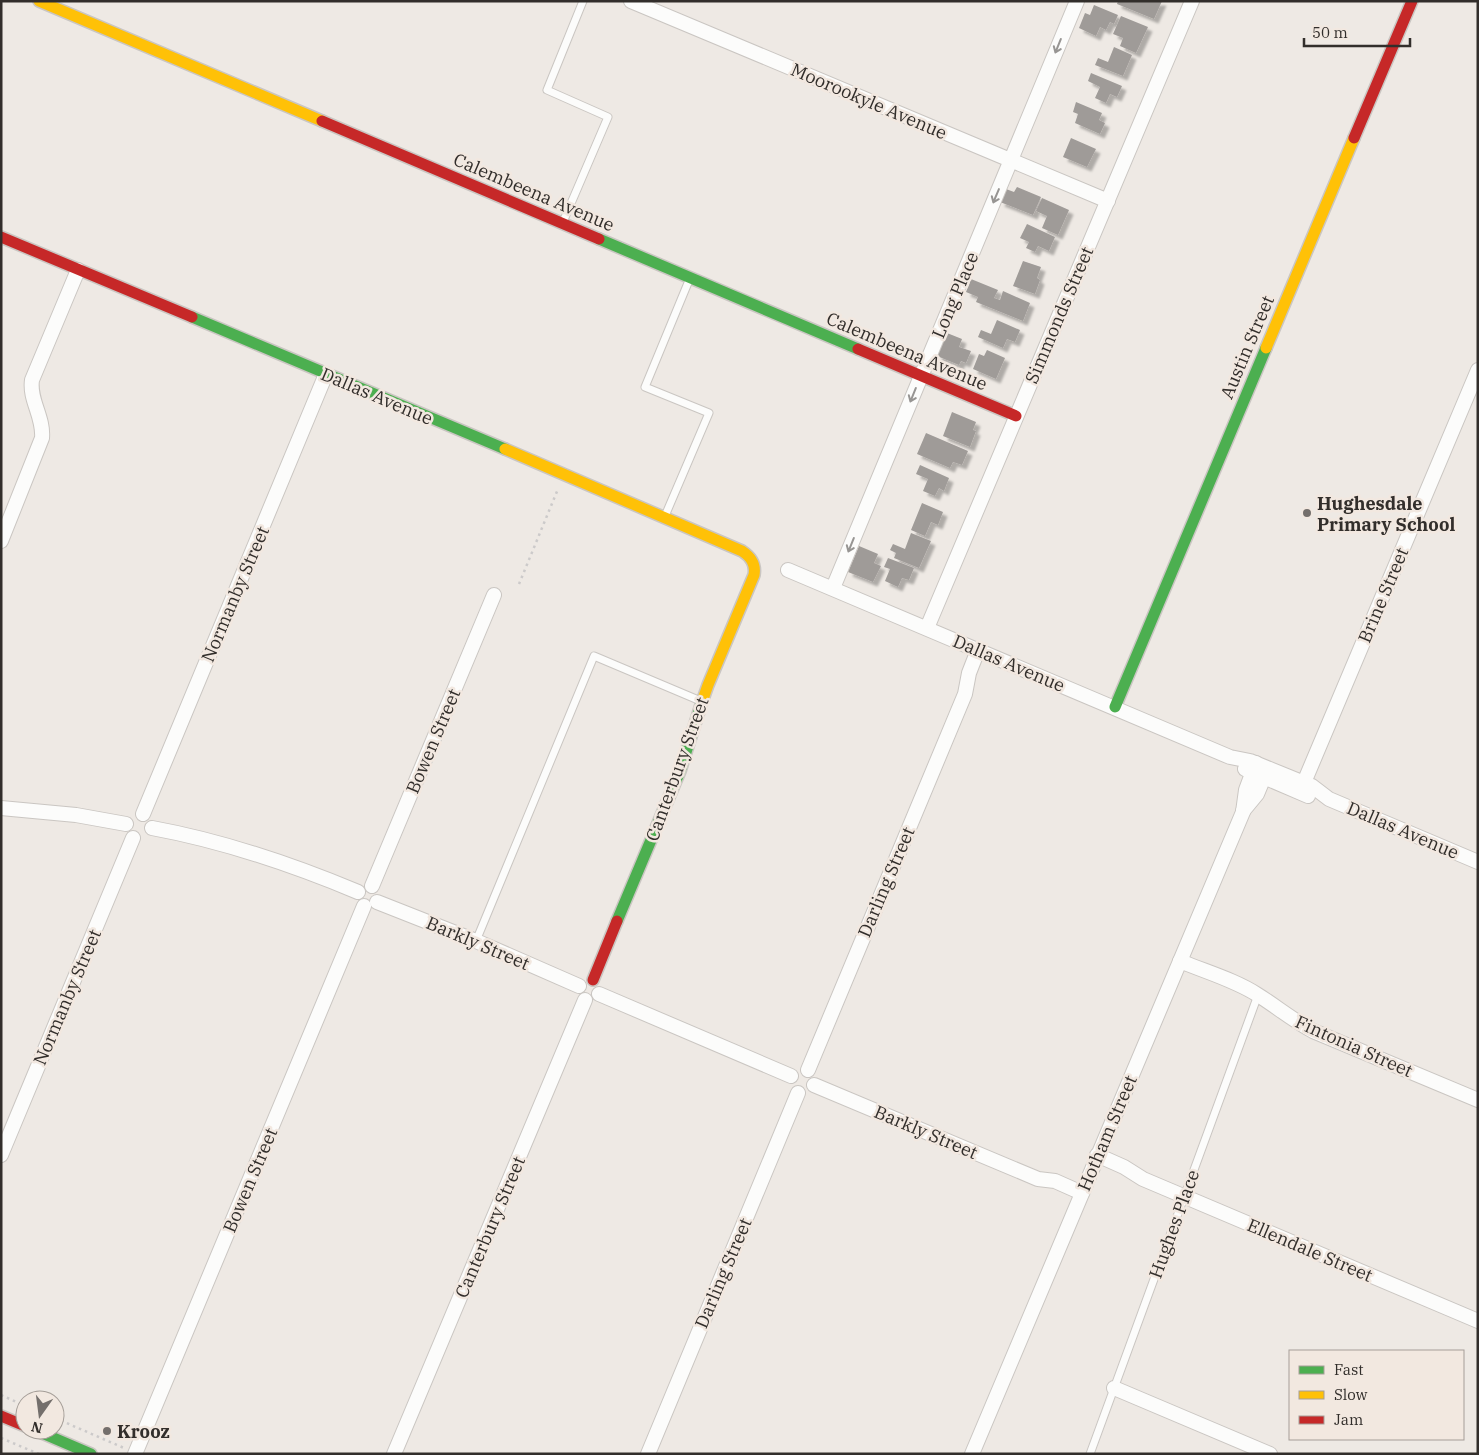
<svg xmlns="http://www.w3.org/2000/svg" width="1479" height="1455" font-family="'IBM Plex Serif',serif">
<defs>
<filter id="shadow"><feDropShadow dx="4.5" dy="4.5" stdDeviation="1" flood-color="#0004"/></filter>
</defs>
<rect width="100%" height="100%" fill="#eee9e4"/>
<g fill="#9f9b98" filter="url(#shadow)">
<path d="M1118,1H1162L1154,19L1117,4Z"/>
<path d="M1094,5L1118,15L1114,24L1110,22L1106,30L1100,27L1096,36L1079,28L1085,13L1090,15Z"/>
<path d="M1121,16L1148,27L1136,53L1120,46L1123,38L1113,34Z"/>
<path d="M1114,47L1132,55L1123,76L1095,65L1098,58L1108,62Z"/>
<path d="M1091,73L1122,86L1117,97L1110,94L1106,103L1095,98L1100,87L1088,81Z"/>
<path d="M1076,102L1102,113L1099,120L1105,123L1100,134L1075,123L1078,114L1073,112Z"/>
<path d="M1071,138L1096,149L1087,167L1063,157Z"/>
<path d="M1017,187L1041,197L1033,215L1000,202L1006,189L1014,192Z"/>
<path d="M1042,198L1069,210L1058,235L1042,228L1047,216L1036,211Z"/>
<path d="M1027,224L1055,237L1049,251L1038,246L1035,252L1026,248L1029,242L1020,238Z"/>
<path d="M1023,261L1041,267L1037,278L1040,280L1035,294L1013,286Z"/>
<path d="M971,279L998,290L994,298L1000,300L1003,291L1030,303L1023,321L976,302L978,297L966,292Z"/>
<path d="M997,320L1020,330L1015,342L1007,339L1003,348L978,337L981,330L991,334Z"/>
<path d="M947,333L962,339L959,347L971,351L966,363L961,361L959,365L937,356Z"/>
<path d="M987,350L1005,358L996,379L973,369L979,354L984,356Z"/>
<path d="M952,412L976,422L973,430L976,431L970,447L943,436Z"/>
<path d="M926,433L968,451L962,465L953,462L950,468L917,454Z"/>
<path d="M920,465L949,478L944,491L939,488L935,496L923,491L928,479L916,474Z"/>
<path d="M922,503L943,512L938,525L931,522L925,536L911,530Z"/>
<path d="M911,533L931,541L919,568L894,558L896,553L890,550L893,544L905,549Z"/>
<path d="M859,546L878,554L874,563L881,566L873,582L848,572Z"/>
<path d="M888,558L914,568L909,580L902,578L898,587L885,581L890,569L884,567Z"/>
</g>
<g fill="none" stroke-linecap="round" stroke-linejoin="round">
<g stroke="#cac6c2" stroke-width="9">
<g id="lane">
<path d="M563,222L608,117L547,90L583,1"/>
<path d="M665,516L709,413L645,387L690,278"/>
<path d="M476,941L594,656L703,702"/>
<path d="M1090,1454L1258,995"/>
</g>
</g>
<g stroke="#cac6c2" stroke-width="16">
<g id="street">
<path d="M631,1L1108,201"/>
<path d="M1,541L42,438C44,417 29,400 32,380L78,270"/>
<path d="M788,570L1230,757L1250,761L1304,783L1312,786L1329,799L1478,862"/>
<path d="M833,588L1077,1"/>
<path d="M927,628L1192,1"/>
<path d="M1245,769L1308,796"/>
<path d="M1300,792L1478,370"/>
<path d="M1,808L76,815L126,824"/>
<path d="M1243,811L1257,794L1267,770"/>
<path d="M143,814L326,374"/>
<path d="M152,828C223,841 291,864 358,892"/>
<path d="M372,886L494,595"/>
<path d="M377,902L476,941L579,986"/>
<path d="M1180,961C1206,972 1235,980 1258,995C1277,1007 1294,1021 1313,1031L1478,1100"/>
<path d="M599,994L791,1076"/>
<path d="M808,1070L965,694L969,673L978,650"/>
<path d="M814,1085L1038,1179L1055,1181L1082,1193"/>
<path d="M1,1155L133,838"/>
<path d="M1097,1155L1124,1167L1143,1179L1478,1321"/>
<path d="M1114,1388L1270,1454"/>
<path d="M135,1454L364,906"/>
<path d="M394,1454L585,1000"/>
<path d="M648,1454L798,1093"/>
<path d="M972,1454L1243,812L1246,790L1256,763"/>
</g>
</g>
<g stroke="#cac6c2" stroke-width="14">
<g id="fast">
<path d="M599,239L858,349"/>
<path d="M192,317L505,449"/>
<path d="M1115,707L1266,348"/>
<path d="M617,921L680,771L702,702"/>
<path d="M35,1430L91,1454"/>
</g>
</g>
<g stroke="#cac6c2" stroke-width="14">
<g id="slow">
<path d="M39,1L322,121"/>
<path d="M1266,348L1354,138"/>
<path d="M505,449L742,551C751,557 756,564 754,575L708,685L702,702"/>
</g>
</g>
<g stroke="#cac6c2" stroke-width="14">
<g id="jam">
<path d="M322,121L599,239"/>
<path d="M1354,138L1412,1"/>
<path d="M1,237L192,317"/>
<path d="M858,349L1016,416"/>
<path d="M593,980L617,921"/>
<path d="M1,1416L25,1426"/>
</g>
</g>
<g stroke="#cccaca" stroke-width="2.5" stroke-dasharray="2.5 4" stroke-linecap="butt">
<path d="M519,584L558,489"/>
<path d="M1,1395L25,1406"/>
<path d="M55,1418L124,1448"/>
<path d="M1,1438L39,1454"/>
</g>
<use href="#lane" stroke="#fcfcfb" stroke-width="7"/>
<use href="#street" stroke="#fcfcfb" stroke-width="14"/>
<use href="#fast" stroke="#4caf50" stroke-width="11"/>
<use href="#slow" stroke="#ffc107" stroke-width="11"/>
<use href="#jam" stroke="#c62828" stroke-width="11"/>
</g>
<defs><path id="oneway-shaft" d="M-6 0H5M1.5-3L5.5 0L1.5 3" fill="none" stroke-width="1.6" stroke-linecap="round" stroke-linejoin="round" transform="scale(1.25)"/></defs>
<g stroke="#979593">
<use href="#oneway-shaft" transform="translate(1058 46) rotate(112)"/>
<use href="#oneway-shaft" transform="translate(996 196) rotate(113)"/>
<use href="#oneway-shaft" transform="translate(913 395) rotate(112)"/>
<use href="#oneway-shaft" transform="translate(851 545) rotate(112)"/>
</g>
<g fill="#746f6c" stroke="#f2e8e0" stroke-width="2">
<circle cx="1307" cy="513" r="5"/>
<circle cx="107" cy="1431" r="5"/>
</g>
<g text-anchor="middle" dominant-baseline="central" stroke-width="5" stroke-linejoin="round" paint-order="stroke">
<g font-size="18" fill="#322e2b" stroke="#f2e8e0">
<text transform="translate(869 101) rotate(23)">Moorookyle Avenue</text>
<text transform="translate(534 192) rotate(23)">Calembeena Avenue</text>
<text transform="translate(955 295) rotate(-67)">Long Place</text>
<text transform="translate(1059 315) rotate(-67)">Simmonds Street</text>
<text transform="translate(1247 347) rotate(-67)">Austin Street</text>
<text transform="translate(907 351) rotate(23)">Calembeena Avenue</text>
<text transform="translate(377 396) rotate(23)">Dallas Avenue</text>
<text transform="translate(235 594) rotate(-67)">Normanby Street</text>
<text transform="translate(1383 595) rotate(-67)">Brine Street</text>
<text transform="translate(1009 663) rotate(23)">Dallas Avenue</text>
<text transform="translate(433 741) rotate(-67)">Bowen Street</text>
<text transform="translate(677 769) rotate(-70)">Canterbury Street</text>
<text transform="translate(1403 830) rotate(23)">Dallas Avenue</text>
<text transform="translate(886 882) rotate(-67)">Darling Street</text>
<text transform="translate(478 943) rotate(23)">Barkly Street</text>
<text transform="translate(67 997) rotate(-67)">Normanby Street</text>
<text transform="translate(1354 1046) rotate(24)">Fintonia Street</text>
<text transform="translate(926 1132) rotate(23)">Barkly Street</text>
<text transform="translate(1107 1133) rotate(-67)">Hotham Street</text>
<text transform="translate(250 1180) rotate(-67)">Bowen Street</text>
<text transform="translate(1174 1224) rotate(-70)">Hughes Place</text>
<text transform="translate(490 1227) rotate(-67)">Canterbury Street</text>
<text transform="translate(1310 1250) rotate(23)">Ellendale Street</text>
<text transform="translate(723 1273) rotate(-67)">Darling Street</text>
</g>
<g font-size="18" font-weight="bold" fill="#322e2b" stroke="#f2e8e0" text-anchor="start">
<text x="1317" y="503">Hughesdale<tspan x="1317" dy="21">Primary School</tspan></text>
<text x="117" y="1431">Krooz</text>
</g>
</g>
<rect width="1479" height="1455" fill="none" stroke="#322e2b" stroke-width="5"/>
<rect x="1289" y="1350" width="175" height="90" fill="#f2e8e0" stroke="#a59e98"/>
<rect x="1299" y="1366" width="25" height="8" fill="#4caf50" stroke="#a59e98"/>
<text x="1334" y="1375" font-size="15" fill="#322e2b">Fast</text>
<rect x="1299" y="1391" width="25" height="8" fill="#ffc107" stroke="#a59e98"/>
<text x="1334" y="1400" font-size="15" fill="#322e2b">Slow</text>
<rect x="1299" y="1416" width="25" height="8" fill="#c62828" stroke="#a59e98"/>
<text x="1334" y="1425" font-size="15" fill="#322e2b">Jam</text>
<g transform="translate(40 1415) rotate(194)"><circle r="24" fill="#f2e8e0" stroke="#a59e98"/>
<path d="M0-4L9 19L0 12L-9 19Z" fill="#746f6c"/>
<text y="-8" font-size="14" font-weight="bold" text-anchor="middle" fill="#322e2b">N</text>
</g>
<path d="M1304 38v8h106v-8" fill="none" stroke="#322e2b" stroke-width="2.5"/>
<text x="1312" y="38" font-size="15" fill="#322e2b" stroke="#f2e8e0" stroke-width="4" paint-order="stroke">50 m</text>
</svg>
